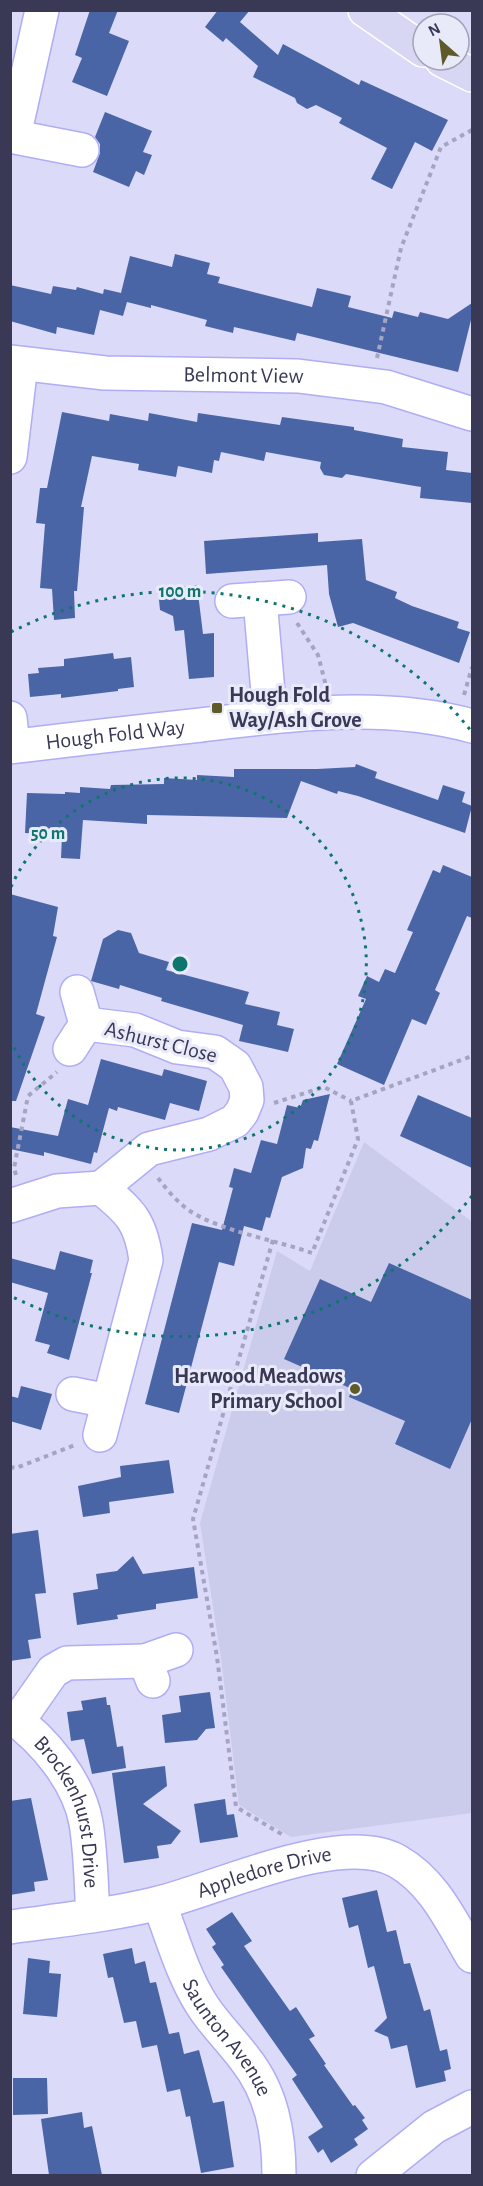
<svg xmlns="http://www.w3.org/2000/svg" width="483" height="2186" font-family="'Alegreya Sans',sans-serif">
<rect width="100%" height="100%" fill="#dbdbf9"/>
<path fill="#cbcbeb" d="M364,1142L471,1221L472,1218V1813L291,1837L239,1805L221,1658L200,1523L277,1251L310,1271Z"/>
<g fill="#4a65a5">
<path d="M90,10H118L109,33L129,41L107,96L72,82L82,58L75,55Z"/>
<path d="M218,10H250L240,22L278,55L283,44L359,85L361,80L448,120L432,151L415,142L392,189L371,179L387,148L339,123L342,118L316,105L307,109L297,103L295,98L253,77L258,66L226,38L223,42L205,27Z"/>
<path d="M105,112L152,131L143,152L152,155L144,175L136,171L129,187L93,172L100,153V144L95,137Z"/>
<path d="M175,254L210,263L207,274L220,277L218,283L312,307L317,288L351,296L348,307L392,318L394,311L418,317L420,312L448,319L472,303V316L458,372L297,333L295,341L234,327L233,333L205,326L207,320L151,305V308L127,302L123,316L100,310L94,335L57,327L56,334L10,321V285L51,294L53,286L76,290L77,287L103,294L104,289L121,293L130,256L172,267Z"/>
<path d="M62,412L109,421L110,414L148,421L149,413L197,422L198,413L280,425L282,417L354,427V430L403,439L402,447L448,452L446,470L472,473V503L420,498L421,487L409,485L346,474L342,478L324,475L320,468L321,462L266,452L264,461L221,452L219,461L214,460L212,473L178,466L176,477L138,470L139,464L92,456L81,507H84L77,591H74L75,618L54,620L52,589L40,588L45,524L36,523L40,488H47Z"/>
<path d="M318,533V542L362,539L366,580L397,592L395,598L412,606L459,622L457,628L470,632L459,663L353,623L338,627L329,594L327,565L206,574L204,541Z"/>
<path d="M197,585L203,634L214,633V677L189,679L184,630L175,631L173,616L160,610L158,590Z"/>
<path d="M113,653L114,659L131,657L134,687L118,689V691L61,698V694L30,697L28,674L39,673L38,668L64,666V659Z"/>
<path d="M356,764L377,772L375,778L438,800L443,785L465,792L462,802L472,806L465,833L358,796L338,791L337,794L301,781L287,818L147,815V824L83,820L80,859L61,858L62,835L25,833L27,793L65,794V792L80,793V787L110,789L111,785L164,784V778L197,780V775L234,777V769H317L355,767Z"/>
<path d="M443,865L472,877V918L467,916L435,990L440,993L426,1025L412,1019L384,1085L337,1064L366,999L358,996L367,976L379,982L385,969L395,973L413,932L407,930L433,870L440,873Z"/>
<path d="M10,894L58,907L53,936L57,937L36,1014L45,1017L16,1101H10Z"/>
<path d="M118,930L131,933L139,953L169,962L166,970L249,992L245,1004L280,1012L277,1025L294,1029L288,1052L239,1041L243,1025L161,1001L162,998L120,985L119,989L91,981L103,939Z"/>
<path d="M101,1059L162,1076L164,1069L207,1081L199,1111L170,1103L165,1120L118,1107L117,1111L109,1108L97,1153L94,1152L91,1164L44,1152V1156L10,1149V1127L58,1136L68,1099L88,1105Z"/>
<path d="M330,1094L318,1141L314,1140L311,1149L306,1148L303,1168L282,1177L270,1218L266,1217L262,1231L244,1226L234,1266L219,1262L179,1413L145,1404L192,1223L222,1230L233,1188L229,1187L234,1168L251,1173L261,1140L277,1144L287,1105L300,1108L303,1100Z"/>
<path d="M418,1095L472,1118V1168L400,1136Z"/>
<path d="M60,1251L93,1260L90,1273H92L69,1360L47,1353L50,1345L35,1341L48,1293L10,1282V1258L55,1270Z"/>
<path d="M389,1263L472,1300V1419L450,1469L395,1444L405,1421L349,1397L352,1389L284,1359L320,1279L371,1302Z"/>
<path d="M21,1386L52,1394L41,1430L10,1421V1396L18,1398Z"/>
<path d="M169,1460L174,1493L109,1502L110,1513L83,1517L78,1486L121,1477L120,1466Z"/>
<path d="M38,1530L46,1593L35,1594L41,1638L28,1640L31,1658L10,1661V1534Z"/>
<path d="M133,1556L143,1574L194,1567L198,1598L156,1604V1609L117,1615L118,1619L77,1625L73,1593L98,1589L96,1574L117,1571Z"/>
<path d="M210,1692L215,1728L206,1729L197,1740L165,1743L162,1715L181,1712L179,1696Z"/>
<path d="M106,1697L107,1705H110L117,1747L123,1746L126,1768L92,1774L84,1739L71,1741L67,1712L83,1710L81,1701Z"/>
<path d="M165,1766L167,1786L143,1804L181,1831L171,1844L157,1846L159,1858L124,1863L112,1773Z"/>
<path d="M31,1798L48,1880L34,1882L35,1891L10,1895V1801Z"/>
<path d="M225,1799L227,1815L234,1814L238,1837L200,1843L194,1804Z"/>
<path d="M377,1890L387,1932L396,1930L404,1964L410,1963L424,2011L430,2009L440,2051L447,2049L451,2069L444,2071L446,2081L416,2088L407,2045L391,2049L388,2037L374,2031L387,2018L374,1966L368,1968L358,1925L349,1928L342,1898Z"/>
<path d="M232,1912L252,1941L244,1946L290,2011L296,2007L315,2036L309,2039L326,2064L324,2065L353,2106L355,2105L365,2118L362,2120L368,2129L354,2139L358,2145L331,2163L323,2149L318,2153L308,2137L323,2127L292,2079L297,2075L221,1967L224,1965L212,1947L216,1944L206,1929Z"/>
<path d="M132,1948L135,1964L145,1961L150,1983L156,1982L169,2034L179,2032L184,2054L199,2050L213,2103L224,2101L234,2167L201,2173L190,2116L186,2117L180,2089L167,2092L157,2045L142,2048L136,2021L124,2023L113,1977L108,1978L103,1954Z"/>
<path d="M28,1958L50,1961L49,1973L61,1974L57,2017L23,2014Z"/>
<path d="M13,2078H47L48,2114L13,2115Z"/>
<path d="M82,2112L84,2128L92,2126L102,2175H49L41,2119Z"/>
</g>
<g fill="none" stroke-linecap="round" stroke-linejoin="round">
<g stroke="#afadf5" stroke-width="36">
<g id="minor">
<path d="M10,136L82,150"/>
<path d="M14,136L42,10"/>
<path id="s1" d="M10,362L105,373L298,376L386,387L472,414"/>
<path d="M10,457L21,364"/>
<path d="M260,599L270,716"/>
<path d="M232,601L289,597"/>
<path d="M10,718L13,746"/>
<path id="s2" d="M10,747C74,739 137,732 201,725C291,714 384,702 472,726"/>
<path d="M86,1024L135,1030L177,1047L215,1052L235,1066L246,1087L247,1100L242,1112L235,1121L209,1134L149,1149L101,1188"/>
<path d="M70,1049L86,1024L77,992"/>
<path d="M10,1206L57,1191L101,1188C130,1211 141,1222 146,1260L100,1435"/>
<path d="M73,1394L108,1401"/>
<path d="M153,1681L145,1661L176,1650"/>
<path id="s3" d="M10,1716C44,1739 79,1782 86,1823C91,1853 91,1885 93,1915"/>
<path d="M18,1721L53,1671L67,1663L145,1661"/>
<path id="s4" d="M159,1903C172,1936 182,1974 202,2005C214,2024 231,2040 245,2059C272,2093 279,2133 279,2176"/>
<path id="s5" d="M10,1927C60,1920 111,1915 159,1903C220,1888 340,1830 397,1861C434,1882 451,1921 472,1956"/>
<path d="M373,2176L434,2127L472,2107"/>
</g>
</g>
<g stroke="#fff" stroke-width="36">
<g id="major">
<path d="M365,10L423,50"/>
<path d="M442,60L472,75"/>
</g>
</g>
<g stroke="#a5a5c3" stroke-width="4" stroke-dasharray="4.5 4.5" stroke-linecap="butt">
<path d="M377,358L401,248L441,147L472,130"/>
<path d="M297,623L318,655L326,686"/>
<path d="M464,695L472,667"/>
<path d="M274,1103L324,1087L351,1101"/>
<path d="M16,1175L14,1168L28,1096L57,1072"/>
<path d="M158,1178C167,1190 177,1202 190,1211C220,1231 276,1240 312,1253L358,1139L351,1101L472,1056"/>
<path d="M273,1240L193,1519L217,1657L236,1807L283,1835"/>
<path d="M10,1467L16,1468L75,1445"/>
</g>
<use href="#minor" stroke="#fff" stroke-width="33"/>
<use href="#major" stroke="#d7d7f4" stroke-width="33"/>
</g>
<g fill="none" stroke="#0f766e" stroke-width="3" stroke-dasharray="3 6">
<path d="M11 887A186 186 0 1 1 11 1041"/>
<path d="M472 1196A373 373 0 0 1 11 1296M11 632A373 373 0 0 1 472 732"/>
</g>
<g fill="#5f5b28" stroke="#e9eaf9" stroke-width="2">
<rect x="211" y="702" width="12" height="12" rx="3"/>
<circle cx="355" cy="1389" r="6"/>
</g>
<g text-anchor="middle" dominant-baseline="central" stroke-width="6" stroke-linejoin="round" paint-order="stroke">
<g font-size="22" fill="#393855" stroke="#e9eaf9">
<text stroke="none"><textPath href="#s1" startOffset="234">Belmont View</textPath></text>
<text stroke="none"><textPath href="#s2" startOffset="106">Hough Fold Way</textPath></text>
<text transform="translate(161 1042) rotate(14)">Ashurst Close</text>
<text stroke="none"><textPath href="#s3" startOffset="118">Brockenhurst Drive</textPath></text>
<text stroke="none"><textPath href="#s5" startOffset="261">Appledore Drive</textPath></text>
<text stroke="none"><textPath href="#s4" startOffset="152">Saunton Avenue</textPath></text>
</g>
<g font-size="22" font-weight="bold" fill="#393855" stroke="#e9eaf9" text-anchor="start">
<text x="229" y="695">Hough Fold<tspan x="229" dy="25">Way/Ash Grove</tspan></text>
<text x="343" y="1376" text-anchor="end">Harwood Meadows<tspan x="343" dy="25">Primary School</tspan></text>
</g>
</g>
<circle cx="180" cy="964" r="9" fill="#0f766e" stroke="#e9eaf9" stroke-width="3"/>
<g font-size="18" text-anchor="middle" font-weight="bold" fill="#0f766e" stroke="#e9eaf9" stroke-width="6" stroke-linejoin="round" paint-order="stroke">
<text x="180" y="597">100 m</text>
<text x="48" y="839">50 m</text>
</g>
<rect width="483" height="2186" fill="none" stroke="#393855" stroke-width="24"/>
<g transform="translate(441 42) rotate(332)"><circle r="28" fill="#e9eaf9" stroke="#a3a3b7" stroke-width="1.5"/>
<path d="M0-4.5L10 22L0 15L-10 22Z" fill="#5f5b28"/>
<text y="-9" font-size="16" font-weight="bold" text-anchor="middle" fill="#393855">N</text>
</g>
</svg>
